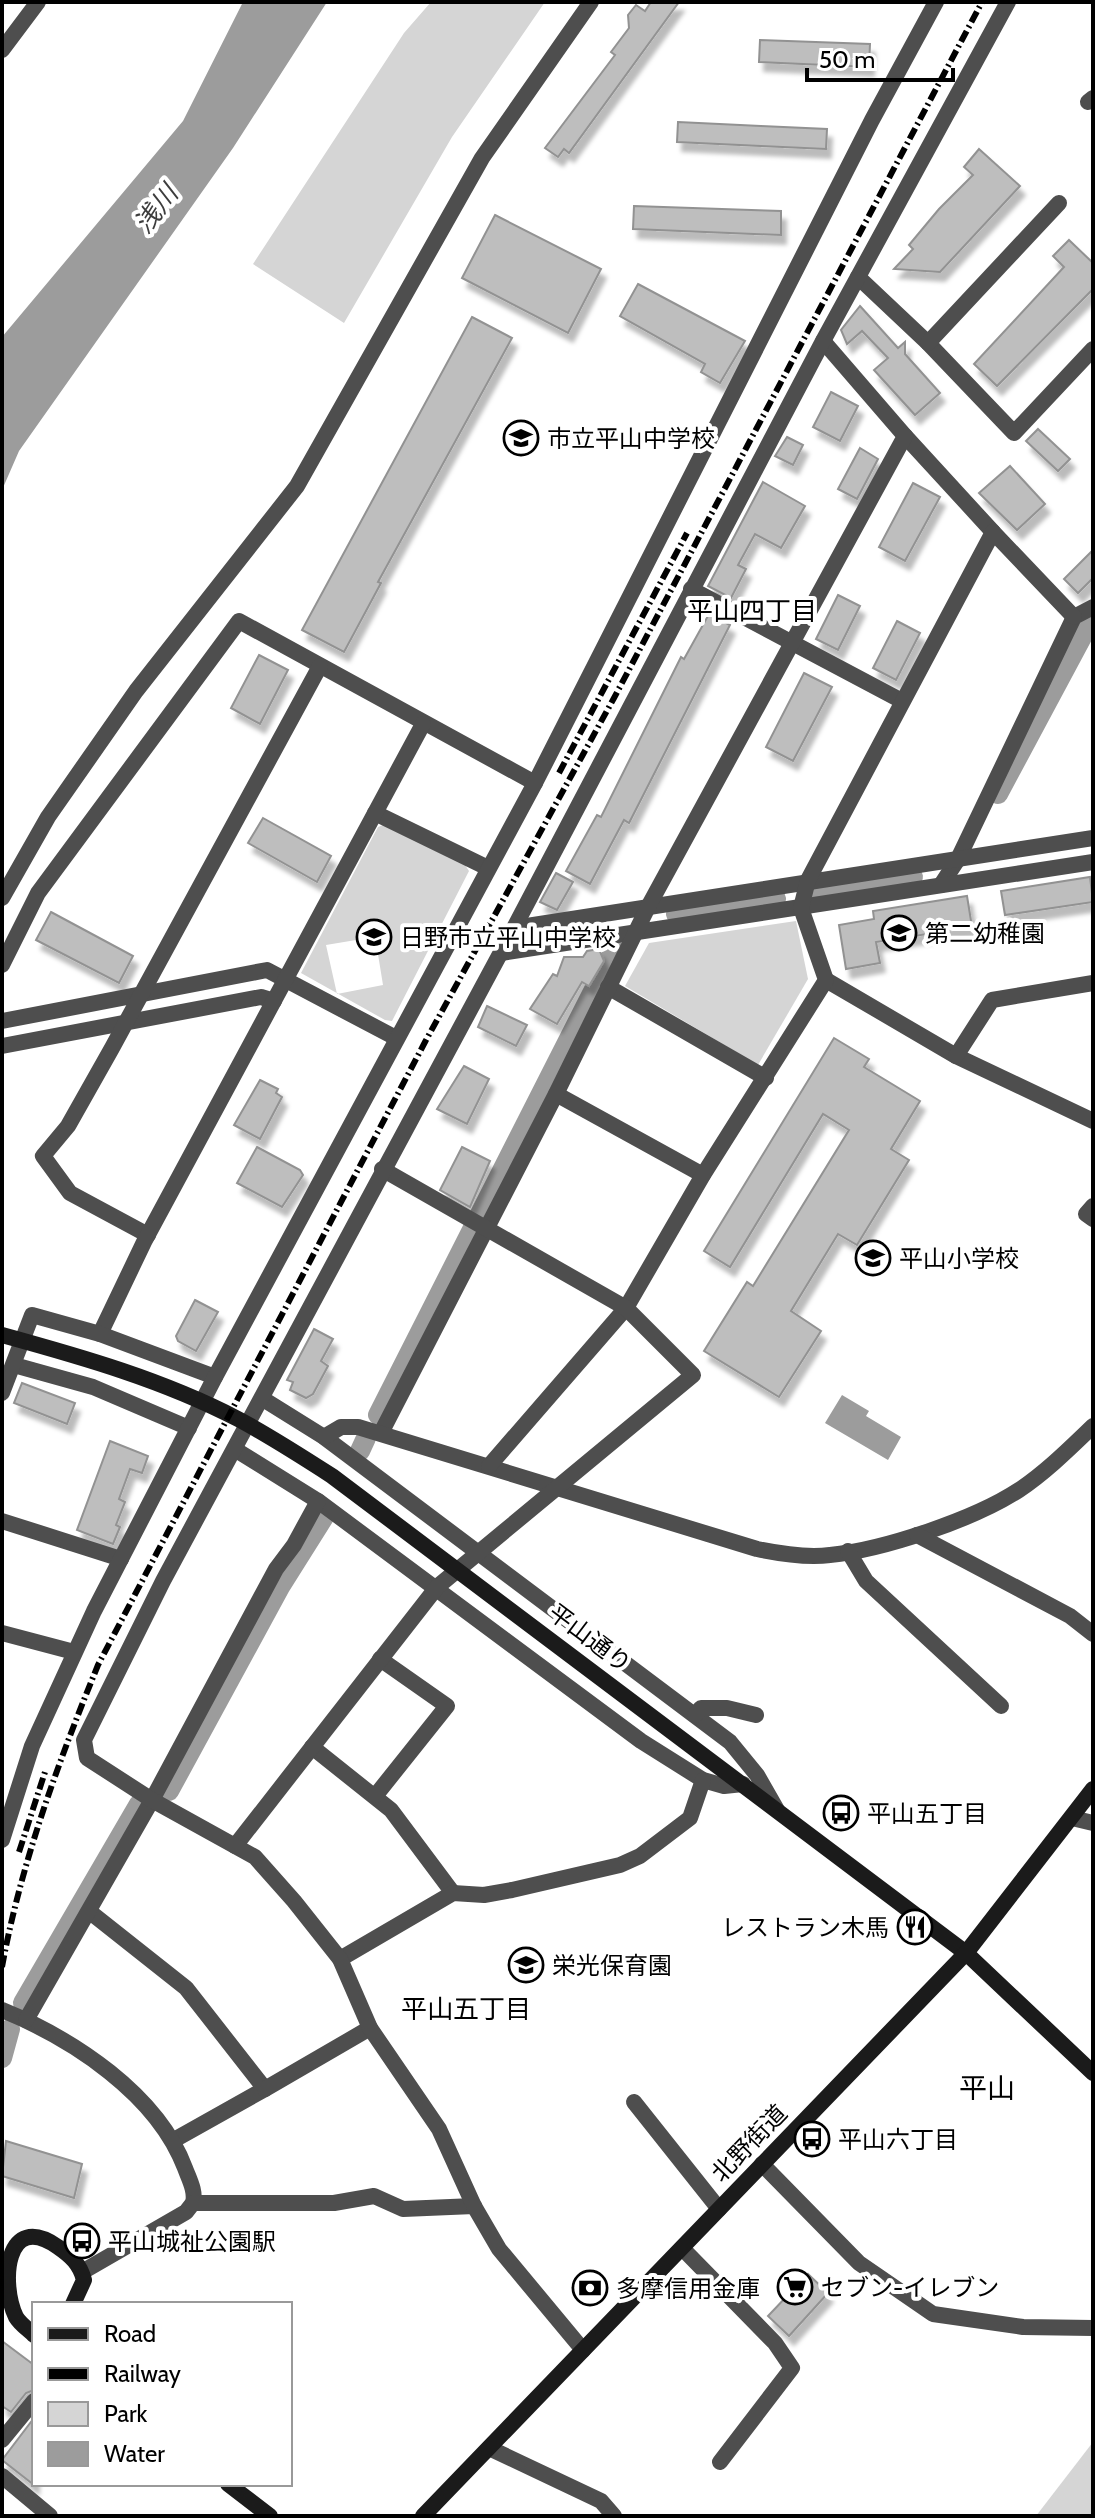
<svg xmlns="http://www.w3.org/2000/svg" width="1095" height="2518" font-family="Cabin,'Noto Sans JP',sans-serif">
<defs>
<filter id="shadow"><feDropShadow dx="5" dy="9" stdDeviation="2" flood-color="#0004"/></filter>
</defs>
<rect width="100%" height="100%" fill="#fff"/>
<g fill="#d5d5d5" fill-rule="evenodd">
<path d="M431,2H545L452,137L344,323L253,264L404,33Z"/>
<path d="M383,825L465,865L469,871L392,1021L385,1020L301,973L378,827ZM362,939L376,942L383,985L337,994L326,945Z"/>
<path d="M796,921L808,979L758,1065L625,986L649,943Z"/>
<path d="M1093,2442V2516H1036Z"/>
</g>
<g fill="#9c9c9c">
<path d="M243,2H327L233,148L19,451L2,490V337L183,121Z"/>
<path d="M842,1395L869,1411L866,1416L901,1437L888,1460L825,1423Z"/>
</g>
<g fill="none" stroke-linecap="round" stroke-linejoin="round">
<g stroke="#9c9c9c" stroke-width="20">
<path d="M998,794L1088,626"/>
<path d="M820,891L913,877"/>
<path d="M676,914L776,899"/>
<path d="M378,1415L614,950"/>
<path d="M360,1451L366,1438"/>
<path d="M169,1791L280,1587L324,1517"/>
<path d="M23,2003L139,1804"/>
<path d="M2,2058L10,2029"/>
</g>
</g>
<g fill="#bebebe" stroke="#929292" stroke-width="2" filter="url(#shadow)">
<path d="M651,2H679L569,153L564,149L558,157L545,148L615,55L611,52L629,28L628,15L636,5L645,11Z"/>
<path d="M760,40L870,44L869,67L759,62Z"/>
<path d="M678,122L827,129L826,149L677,142Z"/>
<path d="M979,149L1020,186L940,272L894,269L913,249L909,245L939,209L973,175L964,167Z"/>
<path d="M634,206L781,211V235L633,229Z"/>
<path d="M495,215L601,269L568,333L462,278Z"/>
<path d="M1069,240L1093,263V289L997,386L974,364L1064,267L1053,256Z"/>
<path d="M638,284L745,341L720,383L701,372L705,364L620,316Z"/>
<path d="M860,306L898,348L905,342V354L940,393L915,415L874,370L888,358L862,331L847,344L841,330Z"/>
<path d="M472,317L512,338L378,582L381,583L344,652L302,630Z"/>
<path d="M831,392L858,406L840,441L813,427Z"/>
<path d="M1038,429L1070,459L1058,471L1026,441Z"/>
<path d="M787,437L803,445L793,465L775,456Z"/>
<path d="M860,448L878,459L857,499L838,489Z"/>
<path d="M1010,466L1045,504L1017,530L979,493Z"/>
<path d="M763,482L805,506L781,548L755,534L738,565L746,569L731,598L708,586Z"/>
<path d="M913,483L940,497L905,561L879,547Z"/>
<path d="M1093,550V578L1078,593L1064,579Z"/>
<path d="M838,595L860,606L838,650L816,639Z"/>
<path d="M709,614L730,625L629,823L624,820L590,884L566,871L597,815L601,817L681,657L684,659Z"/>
<path d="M897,621L920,633L896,680L873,668Z"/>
<path d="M259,655L288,670L260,724L231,708Z"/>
<path d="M804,673L832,687L793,761L766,747Z"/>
<path d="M263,818L331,856L317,882L248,843Z"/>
<path d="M556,873L573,882L557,910L540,902Z"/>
<path d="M1090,877L1093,902L1005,915L1001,891Z"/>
<path d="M967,896L972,927L876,942L880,963L846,969L839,925L874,919L873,911Z"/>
<path d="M51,912L133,956L119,983L36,940Z"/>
<path d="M599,949L604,961L589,986L582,982L557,1024L530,1009L553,974L557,976L564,957H583L587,951Z"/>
<path d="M487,1006L527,1025L516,1046L478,1027Z"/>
<path d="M834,1038L869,1059L864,1067L920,1101L891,1149L909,1160L857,1245L838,1234L791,1311L821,1331L779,1397L704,1351L747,1282L753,1286L849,1130L823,1114L730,1267L704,1251Z"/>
<path d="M464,1066L489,1079L467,1124L437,1109Z"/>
<path d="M260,1080L278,1089L276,1093L282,1097L260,1139L234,1125Z"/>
<path d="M257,1147L300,1170L303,1175L282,1207L237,1183Z"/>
<path d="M462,1147L490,1161L470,1207L440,1190Z"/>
<path d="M195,1300L218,1312L196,1351L178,1341L176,1336Z"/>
<path d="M314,1329L333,1339L321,1361L328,1366L313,1394L306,1398L290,1390L293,1382L287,1380Z"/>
<path d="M22,1383L75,1403L67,1424L14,1403Z"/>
<path d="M110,1441L148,1456L142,1473L130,1469L119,1499L125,1502L116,1525L120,1527L113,1544L77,1530Z"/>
<path d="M6,2141L82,2164L74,2198L2,2176Z"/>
<path d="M808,2274L828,2293L789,2336L768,2316Z"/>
<path d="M2,2341L34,2365V2390L26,2393L11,2412L2,2406Z"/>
<path d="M34,2418V2485L2,2460Z"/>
</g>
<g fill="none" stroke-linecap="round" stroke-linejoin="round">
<g stroke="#4e4e4e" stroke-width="16">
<path d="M2,50L38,2"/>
<path d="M1088,102L1093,98"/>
<path d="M858,277L928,343L1014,433L1093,349"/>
<path d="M928,343L1059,203"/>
<path d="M905,436L993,532"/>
<path d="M691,589L902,701"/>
<path d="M375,813L488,868"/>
<path d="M941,885L958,859L1074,617L1093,607"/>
<path d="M2,898L48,817L136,691L297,486L482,158L591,2"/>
<path d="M514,928L1093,838"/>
<path d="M501,953L1093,862"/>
<path d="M2,965L38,893L239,621L535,783"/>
<path d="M826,980L956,1056L1093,1121"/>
<path d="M608,987L766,1078"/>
<path d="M2,1021L267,970L396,1038"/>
<path d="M2,1046L261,997L274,1001"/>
<path d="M956,1056L992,1000L1093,983"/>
<path d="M556,1094L703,1175"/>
<path d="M1093,1206L1086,1214L1093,1219"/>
<path d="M148,1235L70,1193L43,1156L68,1126L112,1048L320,666"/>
<path d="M100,1334L144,1242L423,724"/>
<path d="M14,1365L93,1387L189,1428"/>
<path d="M2,1393L32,1315L100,1334L215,1377"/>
<path d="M263,1399L324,1437L730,1742L757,1775L777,1810"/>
<path d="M381,1433L556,1094L648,907L905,436L823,341"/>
<path d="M324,1437L341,1427H358L757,1549C781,1554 806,1558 830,1555C883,1550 975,1519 1019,1490C1046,1472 1070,1448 1093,1426"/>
<path d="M236,1450L318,1501L641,1741L703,1780L724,1786L743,1784"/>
<path d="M489,1466L626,1308L703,1175L826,980L801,908L808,880L993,532L1074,617"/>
<path d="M2,1521L121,1559"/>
<path d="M917,1535L1070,1616L1093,1634"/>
<path d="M848,1551L866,1581L1001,1706"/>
<path d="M2,1633L74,1652"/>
<path d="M695,1715L701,1708H727L756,1715"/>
<path d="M312,1747L391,1810L453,1893"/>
<path d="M376,1795L447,1706L380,1659"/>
<path d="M1072,1818L1093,1823"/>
<path d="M2,1840L32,1746L94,1611L215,1377L535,783L872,120L936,2"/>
<path d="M235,1846L437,1587L693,1375L626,1308L382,1169"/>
<path d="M90,1912L186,1988L265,2089L174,2140"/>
<path d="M340,1959L453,1893L484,1895L512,1890L620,1865L640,1856L690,1818L703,1780"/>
<path d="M2,2010C73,2039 157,2094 185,2168C189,2179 196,2191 193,2203L186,2212L82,2272"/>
<path d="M26,2020L152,1800L276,1569L294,1545L318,1501"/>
<path d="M265,2089L370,2028"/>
<path d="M634,2102L719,2209"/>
<path d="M762,2164L859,2263L933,2314L1023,2327L1093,2328"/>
<path d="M193,2203H334L374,2196L403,2209L474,2206"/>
<path d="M682,2248L775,2343L792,2368L720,2462"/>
<path d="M583,2350L499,2249L474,2206L439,2129L370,2028L340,1959L294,1901L255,1857L152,1800L87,1758L84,1740L163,1581L514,928L823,341L1008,2"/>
<path d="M2,2440L34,2401"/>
<path d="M489,2448L601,2501L614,2516"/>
<path d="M2,2476L50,2516"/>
</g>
<g stroke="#1b1b1b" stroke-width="16">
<path d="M2,1335C82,1357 163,1380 238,1419C270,1436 301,1456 332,1476L966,1953L1093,2073"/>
<path d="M34,2335C29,2330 20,2324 16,2317C0,2284 5,2210 58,2247C71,2256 80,2264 84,2280L73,2304"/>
<path d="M228,2484L270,2516"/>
<path d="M423,2516L966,1953L1093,1789"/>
</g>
<g stroke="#000" stroke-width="6" stroke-dasharray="12 4 2 4" stroke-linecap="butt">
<path d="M559,773L687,533"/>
<path d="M19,1852L45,1772"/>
<path d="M2,1967C21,1863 58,1763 98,1665L425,1042L614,698L982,2"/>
</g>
</g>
<defs>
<g id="school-ring" transform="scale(1.8)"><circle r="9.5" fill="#fff" stroke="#000" stroke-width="1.5"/><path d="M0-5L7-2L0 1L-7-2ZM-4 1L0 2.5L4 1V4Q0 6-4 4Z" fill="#000"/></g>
<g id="bus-ring" transform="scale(1.8)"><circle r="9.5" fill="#fff" stroke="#000" stroke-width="1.5"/><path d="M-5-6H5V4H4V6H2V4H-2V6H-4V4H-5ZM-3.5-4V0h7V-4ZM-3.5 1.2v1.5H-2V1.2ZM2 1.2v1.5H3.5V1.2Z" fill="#000"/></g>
<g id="restaurant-ring" transform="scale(1.8)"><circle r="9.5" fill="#fff" stroke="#000" stroke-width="1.5"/><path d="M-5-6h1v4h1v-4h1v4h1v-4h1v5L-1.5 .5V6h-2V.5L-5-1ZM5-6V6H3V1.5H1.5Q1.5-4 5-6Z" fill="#000"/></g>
<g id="supermarket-ring" transform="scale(1.8)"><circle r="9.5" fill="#fff" stroke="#000" stroke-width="1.5"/><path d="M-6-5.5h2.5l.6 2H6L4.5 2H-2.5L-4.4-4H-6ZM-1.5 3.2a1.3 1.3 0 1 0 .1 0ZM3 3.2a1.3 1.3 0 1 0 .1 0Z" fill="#000"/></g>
<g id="bank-ring" transform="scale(1.8)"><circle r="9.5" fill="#fff" stroke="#000" stroke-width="1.5"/><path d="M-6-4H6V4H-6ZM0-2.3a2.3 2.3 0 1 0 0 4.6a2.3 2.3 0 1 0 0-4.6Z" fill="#000"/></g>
</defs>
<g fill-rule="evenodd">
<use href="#school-ring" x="521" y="438"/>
<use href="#school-ring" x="899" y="933"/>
<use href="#school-ring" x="374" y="937"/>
<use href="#school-ring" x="873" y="1258"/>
<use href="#bus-ring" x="841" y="1813"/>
<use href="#restaurant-ring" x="915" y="1927"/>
<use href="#school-ring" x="526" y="1965"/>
<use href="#bus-ring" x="812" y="2139"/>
<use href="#bus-ring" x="82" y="2241"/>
<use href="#supermarket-ring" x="795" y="2287"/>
<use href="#bank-ring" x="590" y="2288"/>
</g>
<g text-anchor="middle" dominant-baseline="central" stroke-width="8" stroke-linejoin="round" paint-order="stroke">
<g font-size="24" fill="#000" stroke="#fff" text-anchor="start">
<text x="547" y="438">市立平山中学校</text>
<text x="925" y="933">第二幼稚園</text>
<text x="400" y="937">日野市立平山中学校</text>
<text x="899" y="1258">平山小学校</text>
<text x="867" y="1813">平山五丁目</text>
<text x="889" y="1927" text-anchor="end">レストラン木馬</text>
<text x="552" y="1965">栄光保育園</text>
<text x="838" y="2139">平山六丁目</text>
<text x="108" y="2241">平山城祉公園駅</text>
<text x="821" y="2287">セブン-イレブン</text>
<text x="616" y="2288">多摩信用金庫</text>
</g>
<g font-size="24" fill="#000" stroke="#fff">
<text transform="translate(590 1638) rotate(37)">平山通り</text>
<text transform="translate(749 2143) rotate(-46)">北野街道</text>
</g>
<g font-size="26" font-style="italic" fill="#3d3d3d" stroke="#fff">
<text transform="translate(156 209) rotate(-52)">浅川</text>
</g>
<g font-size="26" fill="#000" stroke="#fff">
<text x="752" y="611">平山四丁目</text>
<text x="466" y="2009">平山五丁目</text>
</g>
<g font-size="28" fill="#000" stroke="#fff">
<text x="987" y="2088">平山</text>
</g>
</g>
<rect width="1095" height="2518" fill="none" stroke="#000000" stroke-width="8"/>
<rect x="32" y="2302" width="260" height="184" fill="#ffffff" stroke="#999999" stroke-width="2"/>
<rect x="48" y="2328" width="40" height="12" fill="#1b1b1b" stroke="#999999" stroke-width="2"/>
<text x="104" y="2342" font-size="24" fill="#000000">Road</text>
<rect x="48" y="2368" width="40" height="12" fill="#000000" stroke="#999999" stroke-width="2"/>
<text x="104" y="2382" font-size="24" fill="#000000">Railway</text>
<rect x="48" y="2402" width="40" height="24" fill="#d5d5d5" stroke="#999999" stroke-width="2"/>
<text x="104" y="2422" font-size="24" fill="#000000">Park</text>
<rect x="48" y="2442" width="40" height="24" fill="#9c9c9c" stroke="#999999" stroke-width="2"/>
<text x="104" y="2462" font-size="24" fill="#000000">Water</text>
<path d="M807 68v12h146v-12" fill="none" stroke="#000000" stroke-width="4"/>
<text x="819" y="68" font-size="24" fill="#000000" stroke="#ffffff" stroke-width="6" paint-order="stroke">50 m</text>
</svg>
